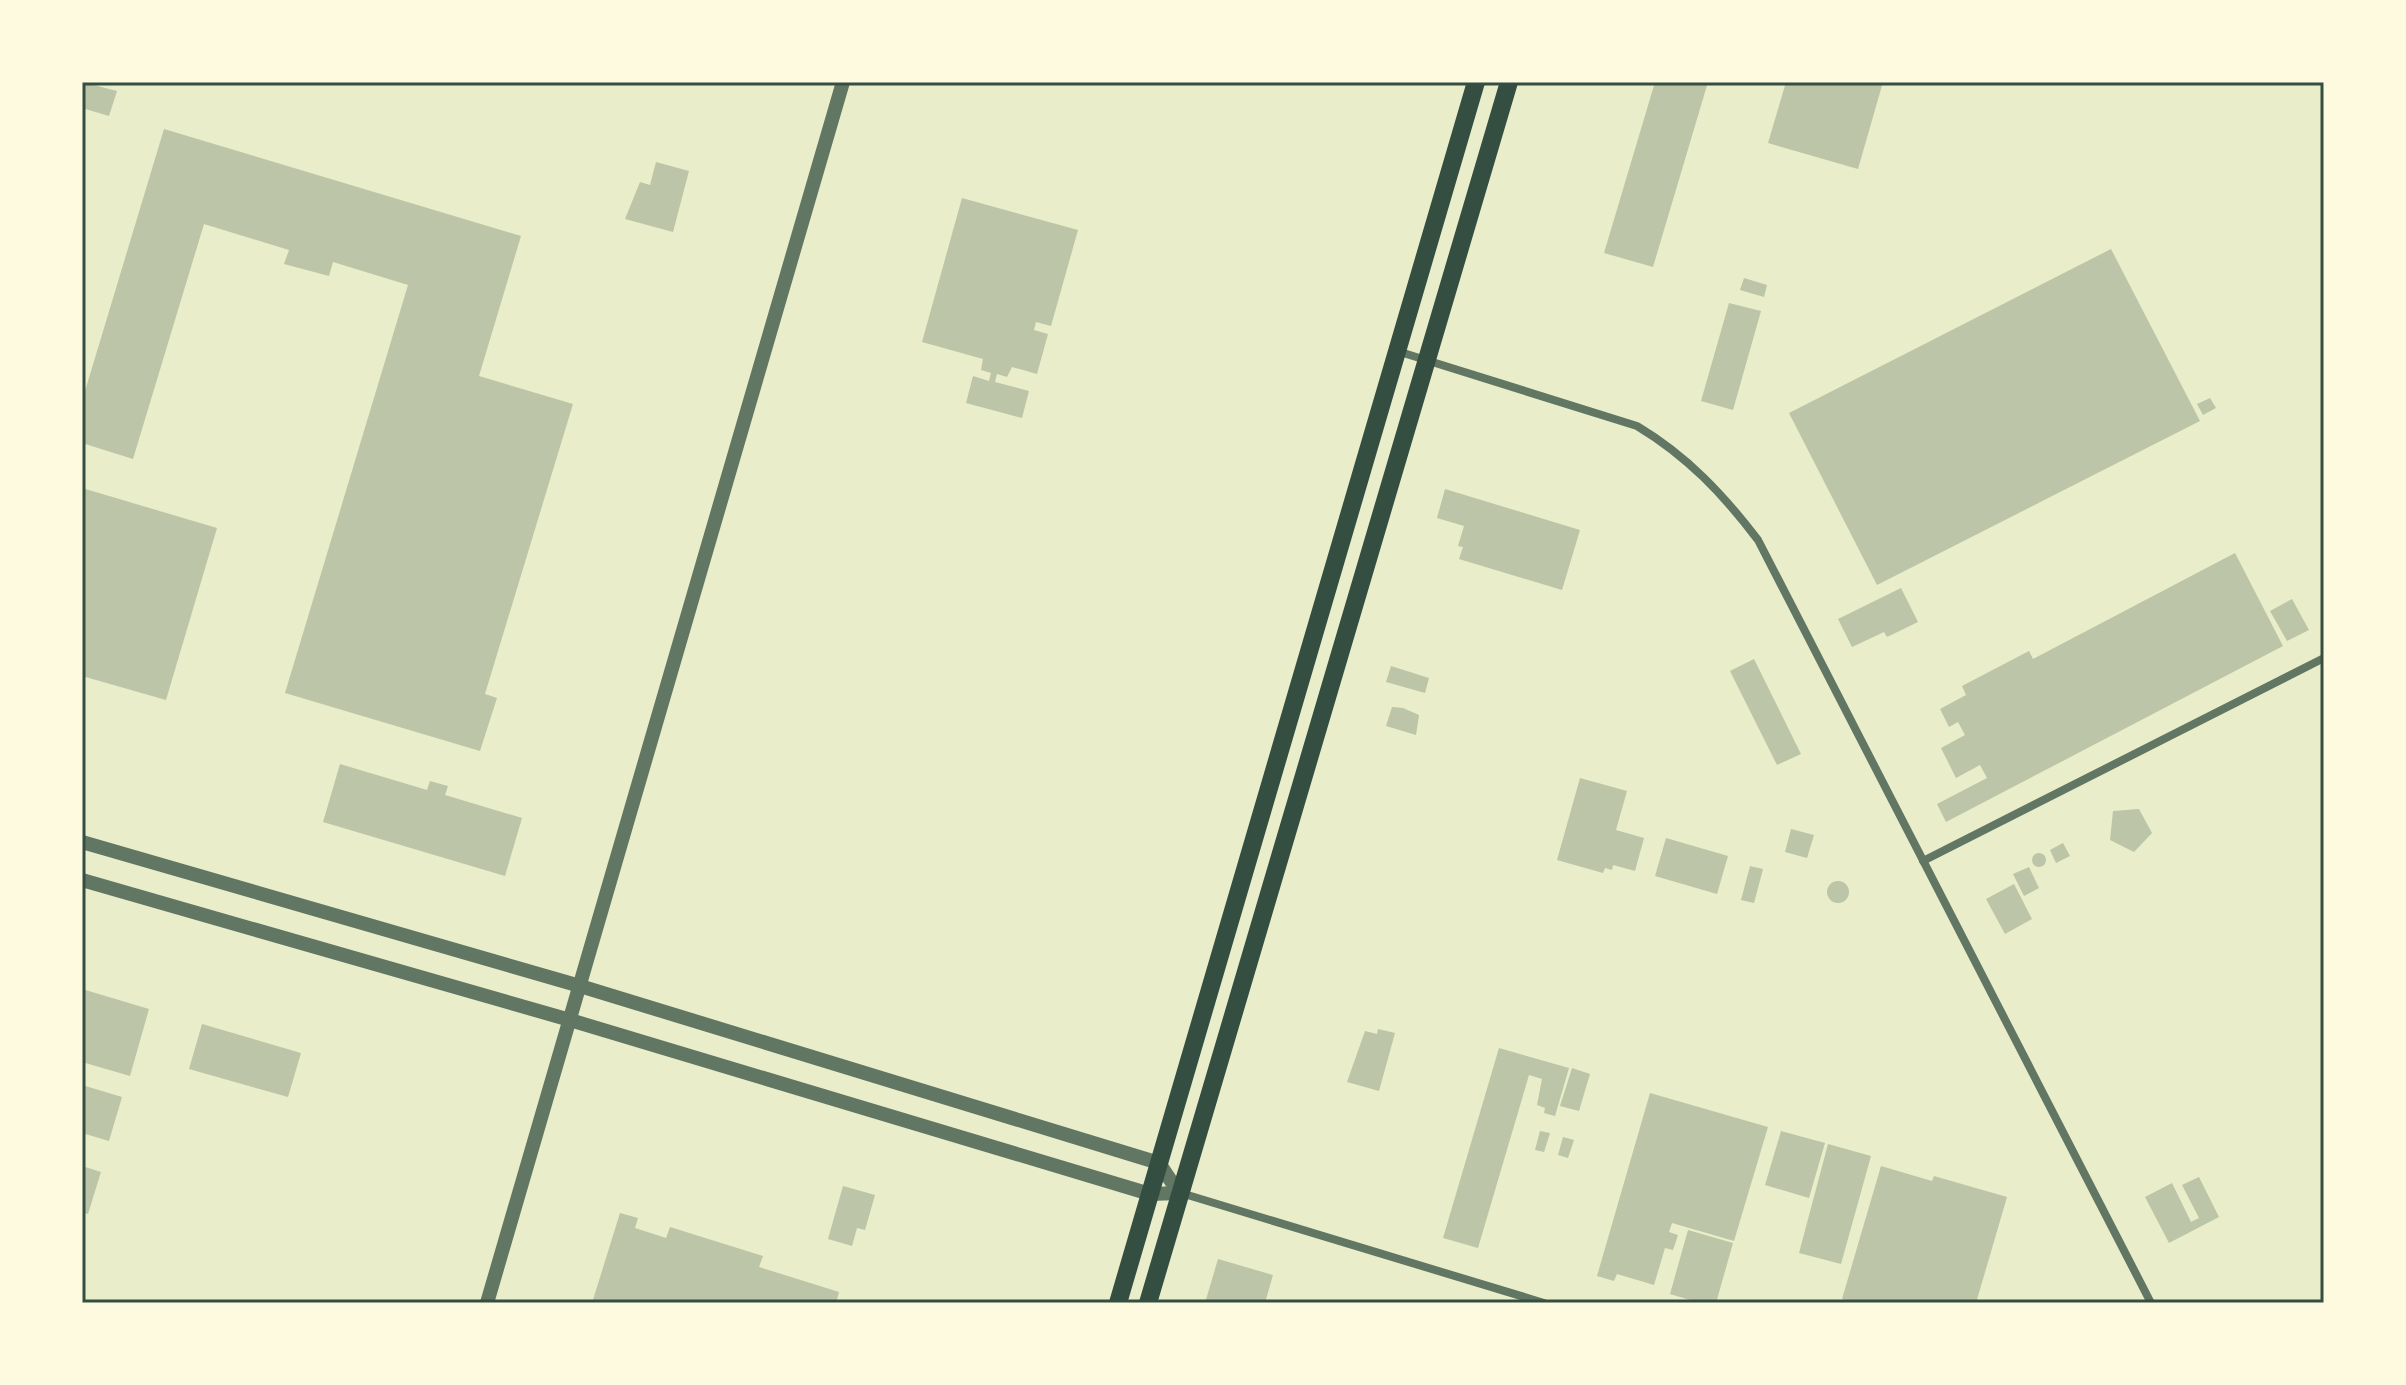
<svg xmlns="http://www.w3.org/2000/svg" width="2406" height="1385" font-family="'Fira Sans',sans-serif">
<rect width="100%" height="100%" fill="#e9edc9"/>
<g fill="#bcc5a7">
<path d="M82,82L117,91L109,116L82,108Z"/>
<path d="M1655,82H1708L1653,267L1604,253Z"/>
<path d="M1786,82H1883L1858,169L1768,143Z"/>
<path d="M164,129L521,236L479,376L573,404L485,694L497,698L480,751L285,693L408,285L333,262L329,276L284,264L289,250L204,224L133,459L82,443V401Z"/>
<path d="M656,162L689,171L673,232L625,219L640,182L650,185Z"/>
<path d="M962,198L1078,230L1051,326L1036,322L1034,330L1048,334L1037,374L1012,367L1007,377L997,374L995,382L1029,391L1022,418L966,403L973,376L989,381L991,373L981,370L983,359L922,342Z"/>
<path d="M2111,249L2200,421L1877,585L1789,413Z"/>
<path d="M1744,278L1767,285L1764,297L1740,290Z"/>
<path d="M1729,303L1761,311L1733,410L1701,401Z"/>
<path d="M2210,398L2216,408L2203,415L2197,404Z"/>
<path d="M82,488L217,528L166,700L82,676Z"/>
<path d="M1445,489L1580,530L1562,590L1459,559L1463,547L1458,546L1464,526L1437,518Z"/>
<path d="M2235,553L2283,646L1946,822L1937,804L1987,778L1980,765L1956,778L1941,748L1965,735L1958,722L1949,727L1940,709L1966,695L1962,686L2029,651L2033,659Z"/>
<path d="M1901,588L1918,622L1887,637L1884,632L1852,647L1838,619Z"/>
<path d="M2292,599L2309,630L2287,641L2270,611Z"/>
<path d="M1754,659L1801,754L1777,765L1730,671Z"/>
<path d="M1391,666L1429,678L1425,693L1386,682Z"/>
<path d="M1392,707L1403,708L1419,715L1416,735L1386,726Z"/>
<path d="M340,764L427,790L430,781L448,786L445,795L522,818L505,876L323,822Z"/>
<path d="M1580,778L1627,791L1616,830L1644,838L1635,871L1613,865L1612,870L1605,868L1603,873L1557,860Z"/>
<path d="M2139,809L2152,833L2134,852L2110,840L2113,811Z"/>
<path d="M1791,829L1814,835L1807,858L1785,852Z"/>
<path d="M1666,838L1728,856L1717,894L1655,876Z"/>
<path d="M2063,843L2070,856L2056,863L2050,850Z"/>
<circle cx="2039" cy="860" r="7"/>
<path d="M1750,866L1763,869L1754,903L1741,900Z"/>
<path d="M2029,867L2039,888L2024,896L2013,874Z"/>
<circle cx="1838" cy="892" r="11"/>
<path d="M2014,884L2032,919L2005,934L1986,899Z"/>
<path d="M82,989L149,1009L130,1076L82,1062Z"/>
<path d="M202,1024L301,1053L288,1097L189,1069Z"/>
<path d="M1378,1029L1395,1033L1379,1091L1347,1082L1365,1031L1377,1034Z"/>
<path d="M1499,1048L1569,1068L1555,1116L1544,1113L1545,1108L1537,1105L1542,1079L1529,1075L1478,1248L1443,1238Z"/>
<path d="M1572,1068L1590,1074L1579,1111L1560,1106Z"/>
<path d="M82,1085L122,1097L109,1141L82,1133Z"/>
<path d="M1650,1093L1768,1127L1734,1241L1672,1223L1669,1232L1678,1235L1673,1250L1665,1248L1654,1285L1617,1274L1614,1281L1597,1276Z"/>
<path d="M1540,1131L1550,1133L1544,1152L1535,1150Z"/>
<path d="M1781,1131L1825,1143L1809,1198L1765,1185Z"/>
<path d="M1563,1137L1574,1140L1568,1158L1558,1155Z"/>
<path d="M1828,1144L1871,1156L1841,1264L1799,1253Z"/>
<path d="M82,1166L101,1172L88,1214L82,1212Z"/>
<path d="M1881,1166L1932,1181L1934,1176L2007,1197L1976,1303H1855L1842,1299Z"/>
<path d="M2199,1177L2219,1217L2169,1243L2145,1197L2172,1183L2191,1222L2199,1218L2182,1185Z"/>
<path d="M843,1186L875,1195L865,1230L857,1228L852,1246L828,1239Z"/>
<path d="M620,1213L638,1218L635,1228L666,1238L670,1227L763,1256L759,1267L839,1292L836,1303H592Z"/>
<path d="M1688,1230L1733,1243L1716,1303H1700L1670,1294Z"/>
<path d="M1218,1259L1273,1275L1265,1303H1205Z"/>
</g>
<g fill="none" stroke-linecap="round" stroke-linejoin="round">
<g stroke="#617663" stroke-width="8">
<path d="M1397,351L1637,426C1687,456 1723,494 1758,540L2151,1303"/>
<path d="M1923,861L2324,658"/>
<path d="M1181,1193L1544,1303"/>
</g>
<g stroke="#617663" stroke-width="14">
<path d="M82,842L580,986L1159,1163L1179,1193"/>
<path d="M82,880L570,1020L1150,1194L1179,1193"/>
<path d="M487,1303L843,82"/>
</g>
<g stroke="#344e41" stroke-width="18">
<path d="M1118,1303L1476,82"/>
<path d="M1148,1303L1509,82"/>
</g>
</g>
<rect width="2406" height="1385" fill="none" stroke="#fefae0" stroke-width="168"/>
<rect x="84" y="84" width="2238" height="1217" fill="none" stroke="#344e41" stroke-width="3"/>
</svg>
